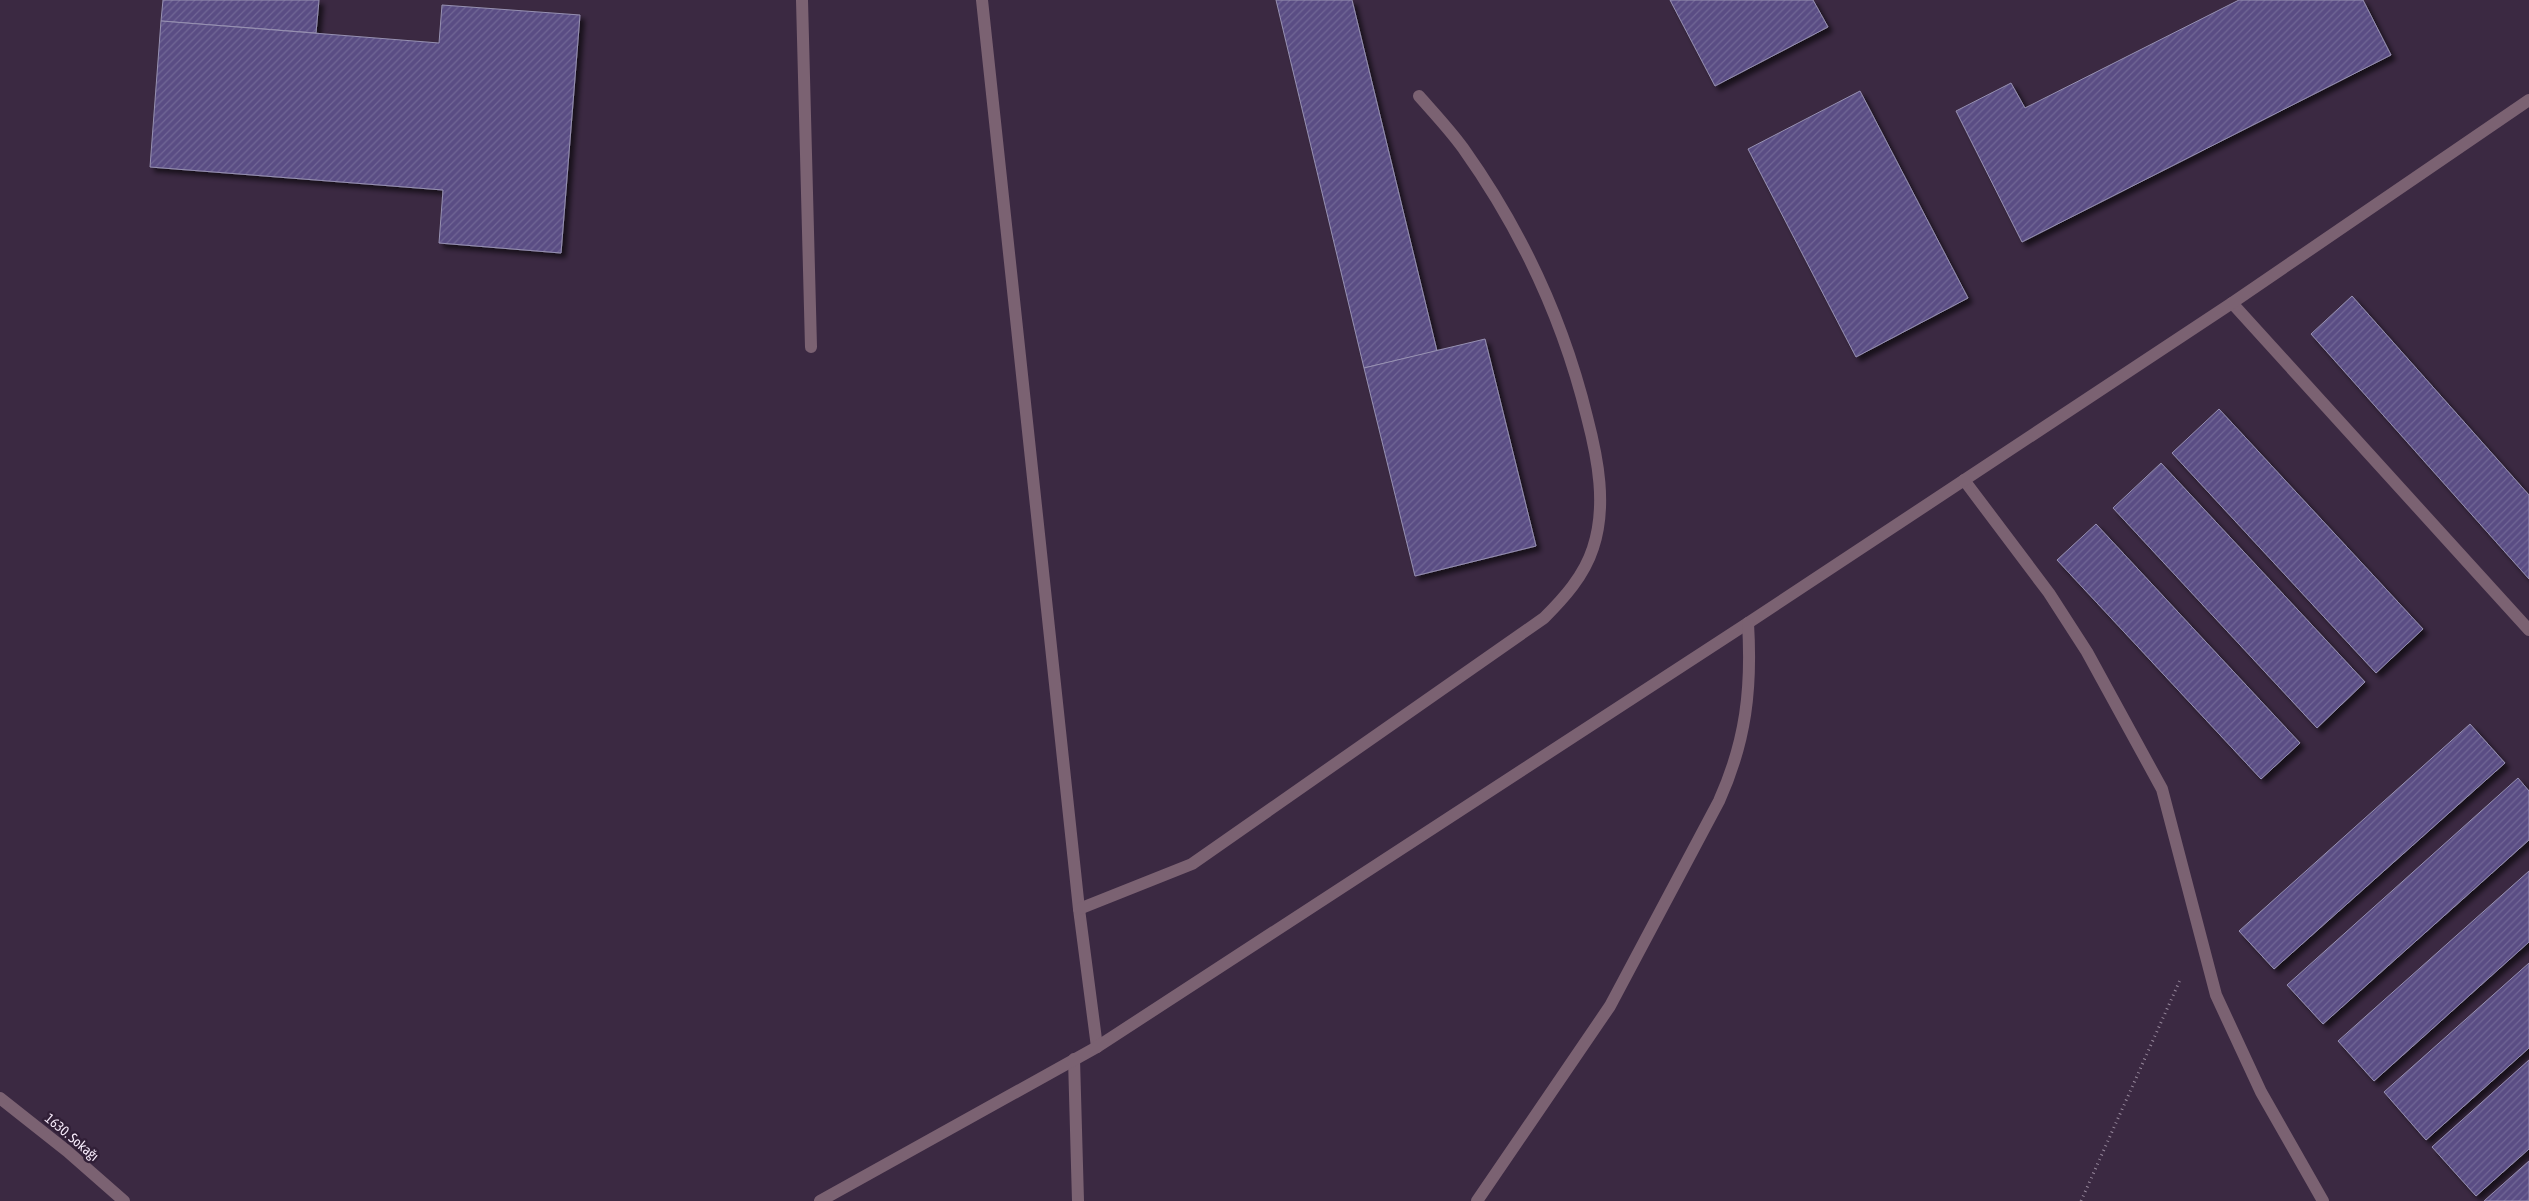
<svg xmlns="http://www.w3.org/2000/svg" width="2529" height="1201" font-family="'Asap Condensed',sans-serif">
<defs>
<pattern id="building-hatch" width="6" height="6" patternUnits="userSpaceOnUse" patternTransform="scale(1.25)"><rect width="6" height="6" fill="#5a4d84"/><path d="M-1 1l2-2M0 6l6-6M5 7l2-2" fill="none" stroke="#726796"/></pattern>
<filter id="shadow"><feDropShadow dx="4.5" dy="4.5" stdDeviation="2.5" flood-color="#0009"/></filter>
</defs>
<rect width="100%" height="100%" fill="#3b2942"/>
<g fill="url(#building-hatch)" stroke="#9791b2" filter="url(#shadow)">
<path d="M163,0H319L316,33L161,21Z"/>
<path d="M1276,0H1352L1437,351L1364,368Z"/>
<path d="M1670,0H1813L1828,27L1715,86Z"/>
<path d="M2239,0H2363L2391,55L2022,242L1956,111L2011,83L2025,108Z"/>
<path d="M442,5L580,15L561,253L439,243L443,190L150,167L161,21L439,43Z"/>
<path d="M1860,91L1968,298L1856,357L1748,149Z"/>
<path d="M2352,296L2529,495V579L2311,334Z"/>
<path d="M1485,339L1536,546L1415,576L1364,368Z"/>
<path d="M2219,409L2423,629L2376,673L2172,453Z"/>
<path d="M2161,463L2365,682L2317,728L2113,508Z"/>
<path d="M2096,524L2300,743L2261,779L2057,560Z"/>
<path d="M2470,724L2505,763L2274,969L2239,931Z"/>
<path d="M2518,778L2529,791V840L2323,1024L2287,985Z"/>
<path d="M2529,871V942L2374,1081L2338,1041Z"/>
<path d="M2529,963V1048L2426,1140L2384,1092Z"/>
<path d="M2529,1060V1149L2476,1196L2432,1147Z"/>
<path d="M2529,1161V1201H2484Z"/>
</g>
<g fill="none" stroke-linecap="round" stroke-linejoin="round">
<path stroke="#97889c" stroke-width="3" stroke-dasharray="1 4" stroke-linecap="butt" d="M2081,1201L2180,980"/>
<g stroke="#7b6272" stroke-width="12">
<path d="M802,0L811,347"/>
<path d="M982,0L1079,909L1097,1047"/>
<path d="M2232,303L2529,630"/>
<path d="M1964,480L2049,593L2087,652L2162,789L2216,995L2261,1092L2323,1201"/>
<path d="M1079,909L1192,864L1544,618C1564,598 1584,576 1593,548C1607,506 1598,459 1587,417C1563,319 1522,231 1463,148C1450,130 1434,113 1419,96"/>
<path d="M1074,1059L1078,1201"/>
<path d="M0,1098L67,1151L124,1201"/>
<path d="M820,1201L1097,1047L1748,623L2232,303L2529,100"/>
<path d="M1477,1201L1610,1006L1719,801C1746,741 1752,689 1748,623"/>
</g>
</g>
<g text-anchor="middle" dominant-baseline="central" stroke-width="5" stroke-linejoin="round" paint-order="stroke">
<g font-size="14" fill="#f7ebfb" stroke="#311f37">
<text transform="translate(72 1137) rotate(40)">1630. Sokağı</text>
</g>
</g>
</svg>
